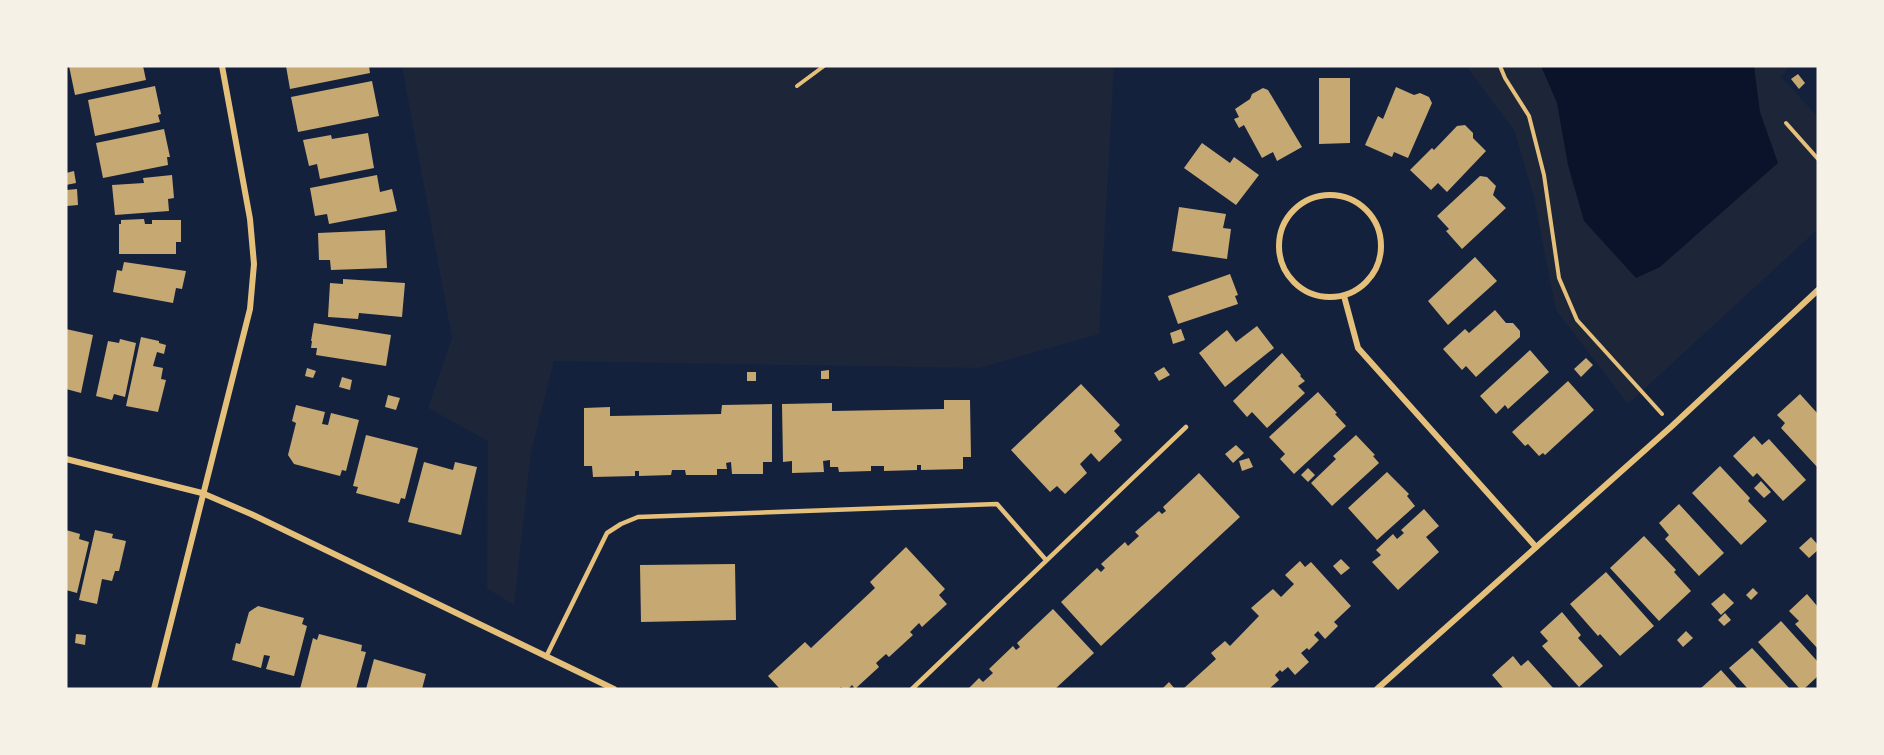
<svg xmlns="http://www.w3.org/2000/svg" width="1884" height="755" font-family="'Titillium Web',sans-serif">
<rect width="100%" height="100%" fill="#14213d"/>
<g fill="#1d2539">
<path d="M402,66H1114L1099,334L979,368L554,361L531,452L514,605L487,588L488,441L428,408L452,338Z"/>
<path d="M1466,66H1790L1781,77L1818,117V229L1628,404L1556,310L1533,193L1514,130Z"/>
</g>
<path fill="#0b132b" d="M1541,66H1754L1760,112L1778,163L1660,267L1636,278L1584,221L1568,165L1557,103Z"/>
<g fill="#c6a872">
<path d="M69,66H143L146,80L75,95Z"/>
<path d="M286,66H369L370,73L290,89Z"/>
<path d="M1798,74L1805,83L1799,89L1791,79Z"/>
<path d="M1319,78H1350V143L1319,144Z"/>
<path d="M372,81L379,116L298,132L291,97Z"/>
<path d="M155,86L161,114L158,115L160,122L95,136L88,100Z"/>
<path d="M1396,87L1414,95L1420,93L1429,97L1432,103L1408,158L1394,152L1392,157L1365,145L1378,116L1383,119Z"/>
<path d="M1263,88L1268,90L1302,147L1277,161L1273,152L1262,158L1244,125L1239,128L1234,119L1239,117L1235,109L1250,99L1252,94Z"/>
<path d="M1465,125L1473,133V138L1486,151L1447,192L1438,183L1431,190L1410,170L1432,148L1434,150L1457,126Z"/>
<path d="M164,129L170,157H167L168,165L103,178L96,143Z"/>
<path d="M368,133L374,168L320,179L317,164L309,166L303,140L331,135L332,139Z"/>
<path d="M1202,143L1230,163L1234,157L1259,175L1236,205L1184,168Z"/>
<path d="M74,171L76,183L66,185V173Z"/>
<path d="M172,175L174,198L168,199L169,211L115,215L112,185L144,183L143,178Z"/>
<path d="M377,175L380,192L392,189L397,211L329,224L327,214L315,216L310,188Z"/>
<path d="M1480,176L1487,177L1496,186L1493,195L1506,208L1462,249L1446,231L1449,229L1437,216Z"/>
<path d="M77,189L78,205L67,206L66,190Z"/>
<path d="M1179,207L1226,214L1223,228L1231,229L1227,259L1172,251Z"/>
<path d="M144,219L145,224H152V220H181V242H176V254H119V224H121V220Z"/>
<path d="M385,230L387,268L331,270L330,260H319L318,233Z"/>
<path d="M1475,257L1497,281L1448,325L1428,301Z"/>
<path d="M124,262L186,271L182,289L176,288L173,303L113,292L117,270L122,271Z"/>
<path d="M1230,274L1238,295L1235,296L1238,304L1178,324L1168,296Z"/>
<path d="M343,279L405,283L402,317L359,313L358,319L328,317L330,283L343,284Z"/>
<path d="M1495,310L1506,323H1513L1520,331V337L1476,377L1466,366L1462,370L1443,349L1465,329L1469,333Z"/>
<path d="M314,323L391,335L386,366L316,355L317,348H311L312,341H311Z"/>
<path d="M1257,326L1274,348L1225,387L1199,353L1227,330L1236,342Z"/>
<path d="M66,329L93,335L81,393L66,389Z"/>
<path d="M1181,329L1185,340L1173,344L1170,333Z"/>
<path d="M141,337L159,341V343L166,345L164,354L157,352L153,366L163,368L161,379L166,380L158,412L126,406Z"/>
<path d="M120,339L136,343L125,397L114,394L112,400L96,396L108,341L119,343Z"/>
<path d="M1530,350L1549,372L1508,409L1505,405L1496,414L1480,396Z"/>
<path d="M1282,353L1301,375L1300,376L1305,381L1298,386L1305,393L1267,428L1252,412L1247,417L1233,401Z"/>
<path d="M1586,358L1593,365L1581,377L1574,369Z"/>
<path d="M1164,367L1170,375L1159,381L1154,373Z"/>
<path d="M307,368L316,371L313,378L305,376Z"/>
<path d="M829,370V379H821V371Z"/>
<rect x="747" y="372" width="9" height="9"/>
<path d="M342,377L352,380L350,390L339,387Z"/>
<path d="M1568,381L1594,410L1545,455L1543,453L1539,456L1528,444L1525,446L1512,432Z"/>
<path d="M1081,384L1120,425L1114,431L1122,440L1099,462L1091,453L1080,464L1087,473L1065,494L1057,486L1050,492L1011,450Z"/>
<path d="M1318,392L1337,413L1335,414L1346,426L1294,474L1280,459L1285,454L1269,437Z"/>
<path d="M1800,394L1818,414V468L1781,428L1785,423L1777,415Z"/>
<path d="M388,395L400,398L396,410L385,407Z"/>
<path d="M944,400H970L971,457H963V469L921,470V465H917V470L884,471V466H871V471L839,472L838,467H830V460L823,461L824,472L792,473V461L783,462L782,404L832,403V411L944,409Z"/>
<path d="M772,404V462H763V474H732L731,462L726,463L727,469H717V475H686L685,470H672L671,475L639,476V471H635V476L593,477L592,466H584V408L610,407V416L721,414L722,405Z"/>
<path d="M296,405L325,412L322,424L328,425L331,413L359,420L346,471L342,470L340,476L294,464L288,455L296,423L292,421Z"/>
<path d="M366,435L418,448L405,499L401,498L399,504L356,493L358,487L353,486Z"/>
<path d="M1356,435L1375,455L1373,456L1379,463L1332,506L1311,483L1336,459L1333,456Z"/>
<path d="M1754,436L1762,445L1769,439L1806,480L1783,501L1757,473L1753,477L1733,456Z"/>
<path d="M1236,445L1244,453L1233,463L1225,454Z"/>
<path d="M1249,458L1253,467L1242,471L1239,461Z"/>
<path d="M424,462L453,470L455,462L477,467L461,535L408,522Z"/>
<path d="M1720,466L1750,498L1748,501L1767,521L1741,545L1692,493Z"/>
<path d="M1308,468L1315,475L1308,482L1301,475Z"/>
<path d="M1387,472L1409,494L1407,496L1415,506L1377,540L1348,508Z"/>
<path d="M1199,473L1240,517L1101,646L1061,602L1097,568L1101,572L1105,568L1101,564L1125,542L1128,546L1139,536L1135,532L1159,511L1162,514L1166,511L1163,507Z"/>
<path d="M1761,481L1771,492L1764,498L1754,488Z"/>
<path d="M1679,504L1724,553L1699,576L1665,539L1669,535L1659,523Z"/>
<path d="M1424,509L1439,526L1426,537L1439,552L1398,590L1372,562L1381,555L1376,550L1393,534L1397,539L1404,533L1401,530Z"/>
<path d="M66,530L80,534L79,539L89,542L77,593L66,590Z"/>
<path d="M95,530L113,534L112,538L126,541L119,571H115L112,581L102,579L97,604L79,600Z"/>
<path d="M1644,536L1676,570L1674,572L1691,591L1659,621L1610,568Z"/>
<path d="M1811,537L1818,545V550L1809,558L1799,548Z"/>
<path d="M906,547L945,589L939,595L947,604L922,627L919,623L910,632L913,635L889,657L886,654L876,663L879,667L855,689L852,685L848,689H843L841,687L839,689H780L768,676L805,642L811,648L875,588L870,582Z"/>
<path d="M1341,559L1350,568L1341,575L1333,566Z"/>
<path d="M1300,561L1305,567L1311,562L1351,606L1334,622L1338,626L1325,639L1318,631L1314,635L1319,640L1309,650L1307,648L1301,653L1309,662L1295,675L1288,667L1282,672L1280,670L1275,675L1279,680L1269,689H1183L1216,659L1211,653L1225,641L1230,646L1259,616L1251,608L1273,589L1281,597L1294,584L1285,575Z"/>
<path d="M735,564L736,620L641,622L640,565Z"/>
<path d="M1606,572L1654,626L1620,656L1600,634L1598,636L1570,604Z"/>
<path d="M1753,588L1758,593L1751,600L1746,595Z"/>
<path d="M1724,593L1734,603L1721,615L1711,604Z"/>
<path d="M1807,594L1818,607V649L1795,624L1799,621L1789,611Z"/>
<path d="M258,606L304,618L302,624L307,626L294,676L266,669L270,656L264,655L261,668L232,660L236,643L240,644L249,612Z"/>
<path d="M1053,609L1094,653L1055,689H968L979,678L983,682L993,673L989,669L1013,646L1016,650L1020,647L1017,643Z"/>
<path d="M1562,612L1581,635L1578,638L1603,666L1579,687L1542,646L1548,641L1540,632Z"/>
<path d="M1725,613L1731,620L1724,626L1718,620Z"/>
<path d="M1781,621L1818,662V676L1804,689H1800L1758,642Z"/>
<path d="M1686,631L1693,638L1683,647L1677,640Z"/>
<path d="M76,634L86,635L85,645L75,643Z"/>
<path d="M319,634L362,645L361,651L366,652L356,689H300L313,638L317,640Z"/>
<path d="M1752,648L1790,689H1748L1729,668Z"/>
<path d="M1513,656L1521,666L1528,660L1554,689H1504L1492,675Z"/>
<path d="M374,659L426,674L422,689H366Z"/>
<path d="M1721,670L1738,689H1700Z"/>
<path d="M1169,682L1175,689H1162Z"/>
</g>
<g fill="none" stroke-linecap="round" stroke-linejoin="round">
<g stroke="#e5c07b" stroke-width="4">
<path d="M1500,66L1505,78L1529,116L1544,175L1559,278L1577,320L1662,414"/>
<path d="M797,86L824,66"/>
<path d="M1786,123L1818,159"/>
</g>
<g stroke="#e5c07b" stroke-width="4.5">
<path d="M546,657L607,533L621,524L638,517L997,504L1046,560"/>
<path d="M912,689L1186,427"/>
</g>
<g stroke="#e5c07b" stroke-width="6">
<circle cx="1330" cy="246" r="51"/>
<path d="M1344,296L1358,348L1536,547"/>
<path d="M66,459L202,493L251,514L614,689"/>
<path d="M154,689L250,309L254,264L250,219L222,66"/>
<path d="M1377,689L1672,426L1818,290"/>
</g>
</g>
<rect width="1884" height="755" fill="none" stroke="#f6f1e7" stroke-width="135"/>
</svg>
